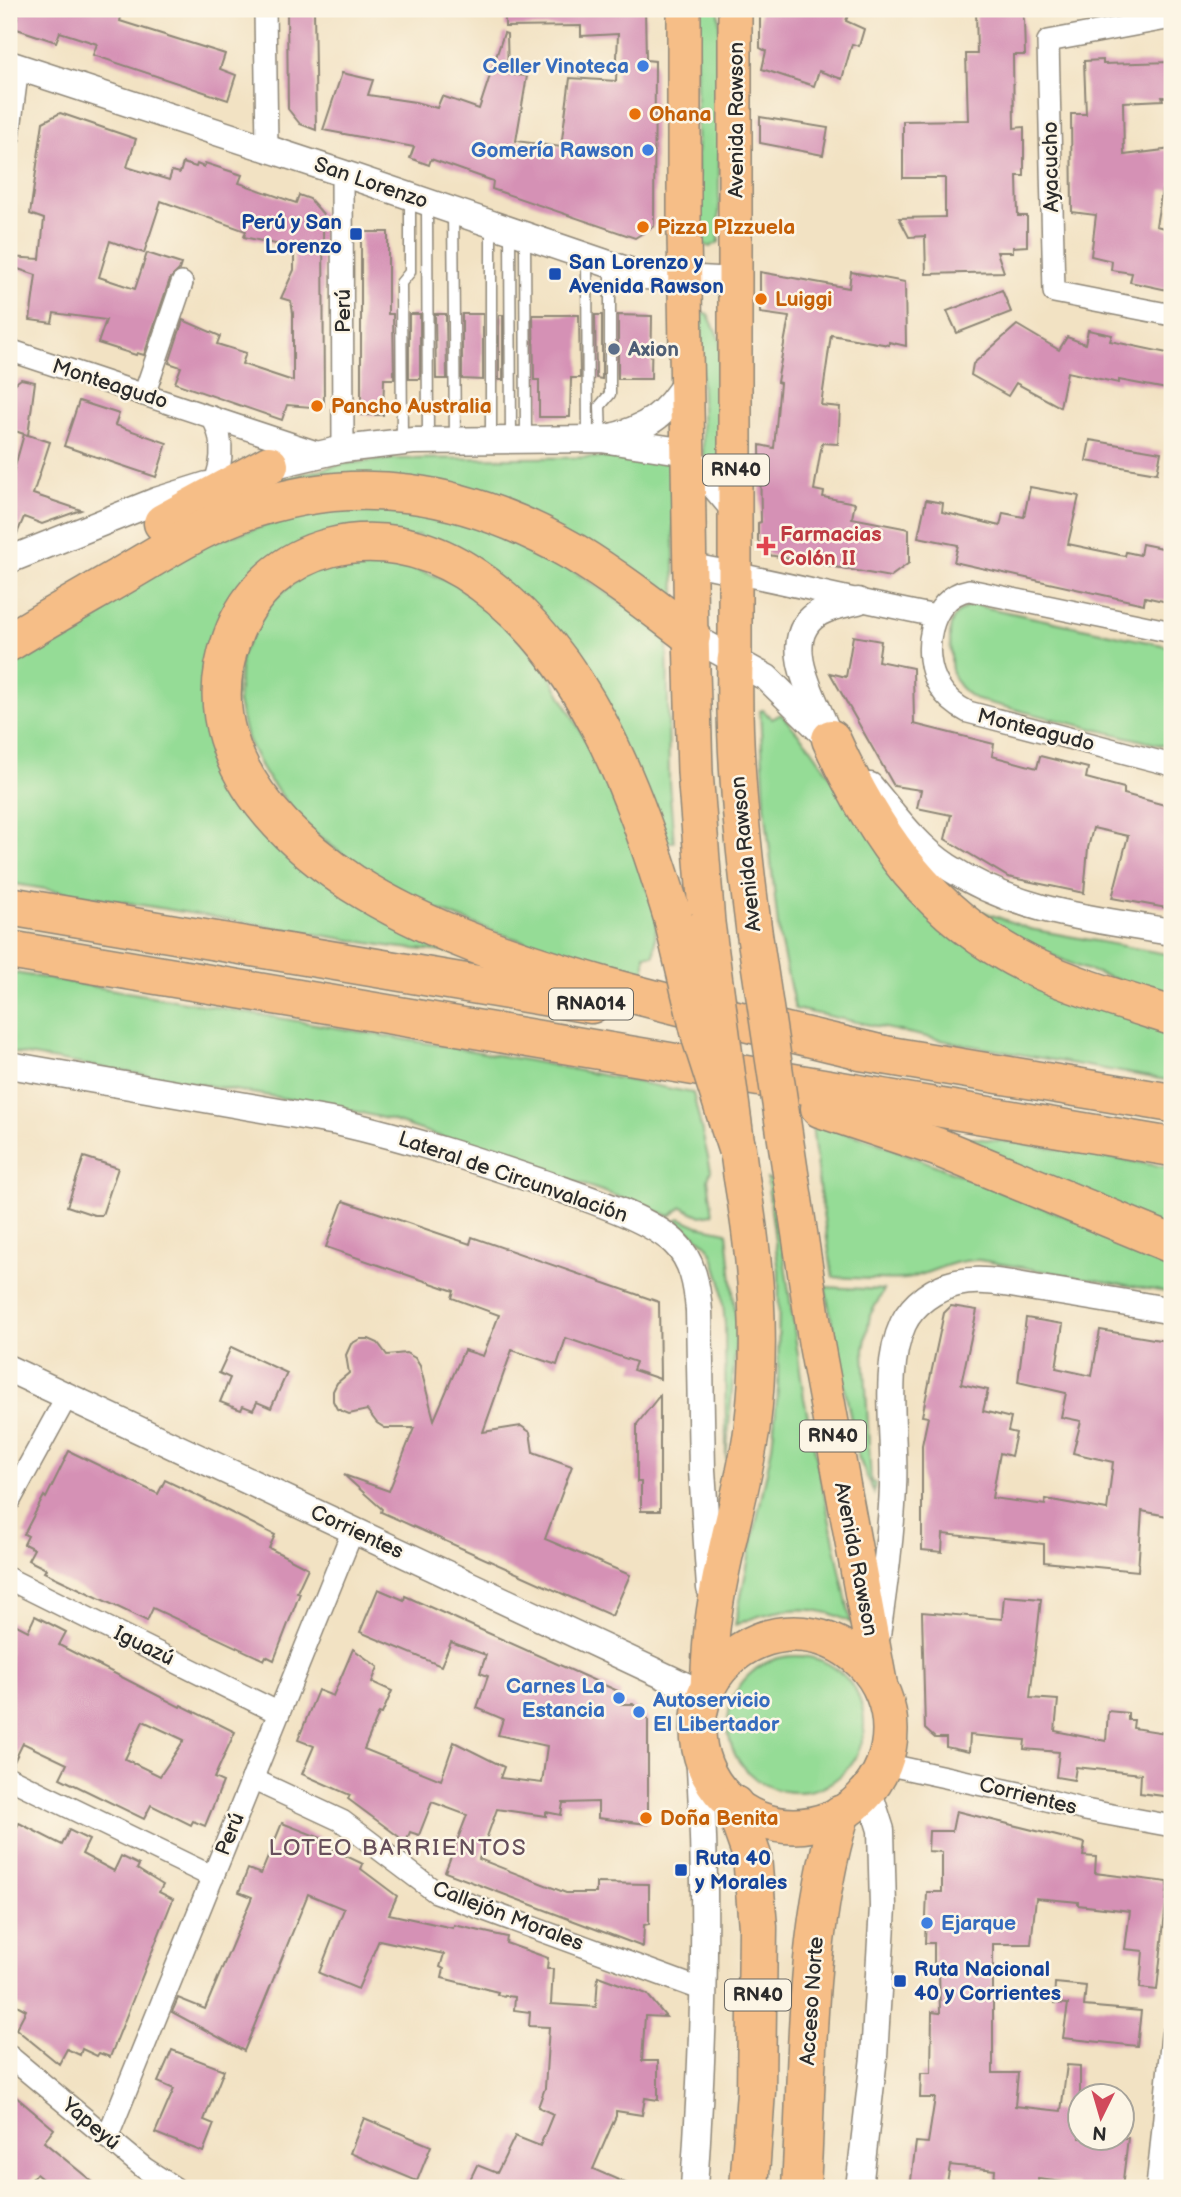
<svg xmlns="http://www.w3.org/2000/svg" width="1181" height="2197" font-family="'Balsamiq Sans',sans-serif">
<rect width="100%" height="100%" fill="#fcf5e5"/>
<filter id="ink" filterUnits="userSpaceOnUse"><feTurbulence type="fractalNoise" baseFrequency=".0143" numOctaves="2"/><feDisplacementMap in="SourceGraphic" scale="14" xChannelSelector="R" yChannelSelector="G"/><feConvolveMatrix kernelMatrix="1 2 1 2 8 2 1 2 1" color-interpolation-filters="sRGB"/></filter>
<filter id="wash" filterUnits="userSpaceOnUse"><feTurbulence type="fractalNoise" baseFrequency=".00686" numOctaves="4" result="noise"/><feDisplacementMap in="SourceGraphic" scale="28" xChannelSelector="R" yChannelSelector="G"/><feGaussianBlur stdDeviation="1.57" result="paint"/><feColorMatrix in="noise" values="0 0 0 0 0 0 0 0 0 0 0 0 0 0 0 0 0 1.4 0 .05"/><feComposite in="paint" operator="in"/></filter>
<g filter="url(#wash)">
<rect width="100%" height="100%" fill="#f2e2c3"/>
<g fill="#95dc96" stroke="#608460" stroke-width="2">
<path d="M696,9H719V242L710,247L698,242Z"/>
<path d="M702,312L708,314L720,340L721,475L703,454L700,313Z"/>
<path d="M667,457L672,459L675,597L672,599L421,482L127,554L276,481L342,464L391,459Z"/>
<path d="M347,500L510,530L667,632L669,783L674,842H661L591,687L418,535L242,592L230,769L467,954L393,947L9,883V654L190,549Z"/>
<path d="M377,557L454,582L520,638L549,674L605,775L657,915L654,955H645V975L544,948L495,932L428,906L349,859L310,829L296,814L264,773L247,739L238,703L241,655L270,602L310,570Z"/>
<path d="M974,605L1172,647V748L977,700C969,695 961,690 956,681C951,673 951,664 951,654C949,631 946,612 974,605Z"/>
<path d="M763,710L772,719L781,714L811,748L904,882L1172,1026V1081L955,1043L795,1009L779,935L765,806L760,711Z"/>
<path d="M981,911L1030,929L1172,955V998L1076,966L1002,933Z"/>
<path d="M9,972L520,1059L693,1093L711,1170L708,1179L713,1214L701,1216L682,1207L670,1216L605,1192L391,1120L341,1108L9,1052Z"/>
<path d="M812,1124L868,1139L1172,1258V1293L979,1260C954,1259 934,1272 910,1278C896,1282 850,1278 833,1277L819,1187Z"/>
<path d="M946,1135L1020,1143L1172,1168V1233Z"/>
<path d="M767,1179L773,1180L804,1398L851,1623C815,1601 771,1609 735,1625L772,1447L778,1388L779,1271Z"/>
<path d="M680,1218L698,1226L727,1232L737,1331L726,1460L725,1325L721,1282L712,1253L705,1243L676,1220Z"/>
<path d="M825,1287L884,1290L870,1315L864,1350L871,1482L875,1483L874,1493L858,1456Z"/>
<circle cx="796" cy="1724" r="68"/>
</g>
<g id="blocks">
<g fill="#d591b5" fill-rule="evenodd">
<path d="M20,9H123L120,21L225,54L220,69L236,75L228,100L93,55L97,44L60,32L56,42L14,28Z"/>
<path d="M287,9H314L316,130L300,124L288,109Z"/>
<path d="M505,9H645L646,60L655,61L654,226L635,238L492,189L493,181L431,159L429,165L410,158L414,147L323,130L342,73L373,80L368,95L415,102L437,108L442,96L479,109L504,33L507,34L508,74L527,76L516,141L561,147L570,78L616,81L618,34L581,36V26L505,27Z"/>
<path d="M760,9H834L848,15L846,21L864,29L859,46L852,44L842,79L819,71L814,86L762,69L766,51L760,48Z"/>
<path d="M976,9H1021L1024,20L1025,55H1013L1014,128L1024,127V176H1017L1018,216H1027V246L1013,247V252H997L1004,272L926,274L925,236L909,237L899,218L945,217V178H903V121L968,120L966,54H977Z"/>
<path d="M1103,60V64L1172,62V97H1162L1163,100L1123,102L1124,155L1172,149V190H1162L1156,226L1172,230V291L1130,282L1132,273L1111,270L1112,261L1091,256L1096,215L1072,212L1071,114H1086L1084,61Z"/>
<path d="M60,113L136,139L127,167L169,180L172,171L180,173L183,163L196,167L197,164L204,167L205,163L242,175L239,183L296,203L299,195L310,199L323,214L324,408L287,405L282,420L175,383L181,367L169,363L183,320L220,336L217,344L246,353L242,364L293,381V313L291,301L281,298L294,270V248L244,237L246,231L161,201L144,253L110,241L99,277L135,289L147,253L181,264L179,270L170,279L144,355L137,353L136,355L98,343L106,320L54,313L52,323L30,320L36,275L9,266V257L40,259L44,219L30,214L43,122Z"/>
<path d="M760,117L828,128L823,155L760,143Z"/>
<path d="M361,232H388V314H393L394,379H384L383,415H361Z"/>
<path d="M760,272L849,288L851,272L905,282L906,346L889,342V345L831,335L821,405L840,407L838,444L822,443L814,490L824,492L823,497L855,503L852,518L909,529V563L890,577L769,555L758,541V523L761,522L760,445L774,448L780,383L777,382L789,317L760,313Z"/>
<path d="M1002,290L1011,312L957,333L947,311Z"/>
<rect x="409" y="314" width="11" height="65"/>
<path d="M435,314H446L447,379H436Z"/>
<path d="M462,314H483V380L462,379Z"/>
<rect x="499" y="315" width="4" height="65"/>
<path d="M533,315H579L580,378H571L570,417H539V380H534Z"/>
<path d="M595,315H602V379L596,378Z"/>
<path d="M618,315L652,316L651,379H618Z"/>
<path d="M1017,325L1059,350L1067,337L1085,344L1088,330L1112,335L1110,341L1172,354V390L1119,380V383L1067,372L1060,407L1016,383L1008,396L971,375L973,364Z"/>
<path d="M21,379L35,382L28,435L50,442L33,494L81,510L42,524L24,517L14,541L9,543V488L24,434L27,435L9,429V388Z"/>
<path d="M79,401L119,414L115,425L167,443L156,477L64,446Z"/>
<path d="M1090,440L1161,452L1157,473L1086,461Z"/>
<path d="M1030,487L1079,496L1068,544L1125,556L1126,552L1140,555L1142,544L1172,550V603L1145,597L1144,604L954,562L958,545L918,537L926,500L943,503L942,512L1000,526L1003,513L1024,517Z"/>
<path d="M853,636L881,641L878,661L913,668L914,724L994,744L992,756L1037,768L1040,756L1088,768L1086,778L1124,788V794L1172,807V909L1112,898L1128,836L1093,828L1088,848L1084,893L1008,877L945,839L951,815L917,808L921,790L894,786L830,673L846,677Z"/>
<path d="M84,1157L118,1168L102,1215H94L67,1206Z"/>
<path d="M343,1201L470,1244L472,1237L659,1302L660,1379L633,1370L636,1362L566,1338L557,1365L512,1350L483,1432L521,1426L530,1432L533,1452L572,1466L545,1539L630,1575L612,1616L381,1512L382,1509L344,1475L389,1491L414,1428H385L377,1423L367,1410L349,1414L337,1409L333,1401V1391L337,1383L349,1373L346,1355L351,1344L360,1339H369L378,1343L387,1355L406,1353L415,1358L420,1366L434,1420L464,1350L483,1356L499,1315L452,1298L454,1291L326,1247Z"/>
<path d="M951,1306L977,1310L961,1384L988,1390L983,1411L1011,1418L1008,1431L1016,1433L1011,1456L1000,1453L992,1498L1045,1505L1046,1499L1107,1510L1113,1462L1073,1453L1081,1421L1061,1417L1066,1393L1018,1382L1026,1318L1063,1324L1056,1368L1092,1376L1100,1330L1172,1342V1517L1142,1511L1138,1571L1044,1562V1544L943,1534L942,1552L922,1550V1445L928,1417L922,1416L944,1313Z"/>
<path d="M231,1347L287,1373L271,1408L257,1402L253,1410L243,1406L241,1410L220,1402L230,1378L219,1373Z"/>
<path d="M660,1395V1511H641V1482H637V1424Z"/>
<path d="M69,1451L158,1494L165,1480L194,1494L275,1535L269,1548L308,1568L297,1592L300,1593L274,1660L266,1656L264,1660L153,1608L147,1621L44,1572L46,1569L28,1560L34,1549L24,1544L28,1536L24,1534L44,1496L46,1498Z"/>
<path d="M378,1589L404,1600L405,1596L620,1692L621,1704H633L648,1719V1824L598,1818V1802L563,1803L561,1815L546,1812V1816L497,1809L479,1859L566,1893H596V1883L649,1884V1924L644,1925L643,1947L445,1872L467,1815L432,1802L419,1835L410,1832L406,1842L348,1799L350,1795L302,1774L314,1746L298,1740L318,1690L333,1696L353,1649L378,1667L372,1682L392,1691L382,1714L379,1713L364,1749L441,1780L454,1742L504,1767L500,1778L542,1783L547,1746L498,1735L503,1719L477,1708L488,1676L480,1673L486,1655L451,1642L441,1666L360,1632Z"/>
<path d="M1004,1596L1041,1599L1030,1698L1058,1700L1055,1731L1106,1741L1108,1711L1128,1713V1720H1134L1133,1728L1172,1734V1797L1140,1793L1141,1774L1076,1767L1074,1780L1056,1777L1059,1752L1024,1749L1025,1740L970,1735L969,1752L946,1747V1738H935L925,1729L922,1612L1002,1619Z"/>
<path d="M35,1616L66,1632L59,1645L180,1707L181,1705L235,1732L214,1778L223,1782L205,1826L193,1821L191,1825L151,1805L144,1819L60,1778L67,1764L23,1743L12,1766L9,1765V1621L28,1631ZM143,1721L184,1740L160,1776L125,1759Z"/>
<path d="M956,1811L1085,1843L1083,1856L1096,1857L1095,1873L1168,1882L1157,1990L1140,1988L1143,1951L1125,1949L1130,1911L1078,1905V1902L1036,1898L1031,1944H993V2073H1018L1015,2106L1061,2111L1067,2065L1080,2066V2138H1128L1122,2188H1078L1079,2184L1038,2179V2188H1001L1002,2181L994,2180L995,2170L950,2165L946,2188H910L916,2142L928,2143L935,2098H920L921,2073H931L932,2012L940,2013L939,1966H934V1943H925L927,1892H942V1852L928,1851L929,1831H952Z"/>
<path d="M19,1823L62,1845L69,1830L89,1840L82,1854L114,1871L121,1856L139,1865L137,1869L163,1885L159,1892L173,1899L110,2057L99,2053L97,2056L82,2049L80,2055L67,2049L59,2064L16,2029L26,2010L9,2001V1843Z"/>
<path d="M282,1823L321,1838L319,1843L363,1864L361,1869L397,1896L389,1914L453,1928L454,1925L507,1937L506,1943L548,1958L547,1969H553L551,2004L596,2007L598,1976L647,1994L666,2017L645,2016L642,2061H658V2100L645,2098L642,2115L616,2111V2116L593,2169L637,2188H466L477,2165L497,2173L515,2136L540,2146L553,2114L538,2107L545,2088L549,2027L529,2026L530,2012L514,2010L515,1997L497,1995L498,1992L442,1978L444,1969L440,1967L444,1954L379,1940L358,1989L319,1973L344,1909L308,1894L244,2051L172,2012L178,1998L205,2009L252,1897L239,1892L248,1869L261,1874Z"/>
<path d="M1055,1983L1086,1986L1084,2006L1141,2011L1137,2046L1063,2038L1068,2004L1054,2003Z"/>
<path d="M172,2050L224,2070L204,2120L214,2124L203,2152L155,2133L174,2089L158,2082Z"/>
<path d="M9,2091L54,2129L44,2142L100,2188H53L36,2174L25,2188H9Z"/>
<path d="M364,2118L431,2146L417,2181L350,2153Z"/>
</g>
</g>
</g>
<g filter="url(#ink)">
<use href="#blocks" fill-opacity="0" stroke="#8e8677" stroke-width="2"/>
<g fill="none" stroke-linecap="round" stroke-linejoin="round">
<g stroke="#8e8677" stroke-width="13">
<g id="service">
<path d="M427,202L428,441"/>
<path d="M453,211L455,439"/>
<path d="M491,224V440"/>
<path d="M510,230L511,440"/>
<path d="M525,236L526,439"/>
<path d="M587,257L588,439"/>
<path d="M601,439L600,406L610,394V264"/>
<path d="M402,442L401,283L410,272V196"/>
</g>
</g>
<g stroke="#8e8677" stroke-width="24">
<g id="minor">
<path d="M265,9L267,148"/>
<path d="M1172,18L1048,41L1054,292L1172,315"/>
<path d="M9,137L18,67"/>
<path d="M342,173L343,449"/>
<path d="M9,350L319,453"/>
<path d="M144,395L182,283"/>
<path d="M208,494C223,471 226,442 212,417"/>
<path d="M690,564C773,580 854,600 936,616"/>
<path d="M1172,632L969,590C929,597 920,655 939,686C946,698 956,706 968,712L1172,765"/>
<path d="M9,1502L67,1396"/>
<path d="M9,1579L279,1713"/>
<path d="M885,1764L1024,1794L1085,1810L1172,1826"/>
<path d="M9,1778L213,1877"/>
<path d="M252,1779L342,1821L436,1892L703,1990"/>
<path d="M9,2056L144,2168L175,2188"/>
<path d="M107,2138L353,1530"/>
<path d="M1157,2188L1172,2035"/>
</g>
</g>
<g stroke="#8e8677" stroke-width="29">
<g id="tertiary">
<path d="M9,64L342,173L644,276L736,281"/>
<path d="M607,438C646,429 667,415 687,380"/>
<path d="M253,470L343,449L413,441L601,439L681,451L689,456L736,512"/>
<path d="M9,560L156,501L207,485"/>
<path d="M691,636L767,678L841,751"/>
<path d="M827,731C815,700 781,645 812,618C824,607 843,605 858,601"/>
<path d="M870,786C893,814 917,847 948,867C1017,912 1093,919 1172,932"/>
<path d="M9,1065L337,1122C412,1139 485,1163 558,1188C591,1200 648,1218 674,1242C693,1260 697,1286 699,1311L702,1470L710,1588"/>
<path d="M9,1369L705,1695"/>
<path d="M877,1635C884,1586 891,1537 893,1487C896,1437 882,1370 903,1324C913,1303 935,1288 957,1283C984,1277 1013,1285 1041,1289C1085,1296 1129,1303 1172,1311"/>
<path d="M694,2188C704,2039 709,1888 698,1739"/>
<path d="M859,2188L874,2057L883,1907L881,1830L869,1792"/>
</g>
</g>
<g stroke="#8e8677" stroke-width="36">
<g id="primary">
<path d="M684,9V234L691,636"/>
<path d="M735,9V660"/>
</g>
</g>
<g stroke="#8e8677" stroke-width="38">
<g id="trunk">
<path d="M691,636L695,772L707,923"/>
<path d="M735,660C733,751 742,841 754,931"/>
<path d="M792,1183L816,1342L879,1682"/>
<circle cx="794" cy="1730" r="96"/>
<path d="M708,1690C709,1667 710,1643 713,1621C721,1556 743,1493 752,1428C763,1340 756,1262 741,1175"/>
</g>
</g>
<g stroke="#8e8677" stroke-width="41">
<g id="motorway">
<path d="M163,523L269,465"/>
<path d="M9,642C45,620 82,599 118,578C156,556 194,531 235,515C354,470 466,490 575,553C616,578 653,607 691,636"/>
<path d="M831,739C876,839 930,916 1031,966C1076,987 1125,1001 1172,1016"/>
<path d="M9,906L591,1004"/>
<path d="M673,918C634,790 584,646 465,571C381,518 267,539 232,638C220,671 218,704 228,737C246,799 300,848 352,883C429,932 517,961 604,986C697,1012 791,1033 884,1055"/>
<path d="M9,950L1172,1147"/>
<path d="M860,1051L1172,1103"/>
<path d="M820,1108L937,1147L1172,1244"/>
<path d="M734,1805L752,1856L758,1927L756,2091L749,2188"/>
<path d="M801,2188C808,2064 804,1936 840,1815"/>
</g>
</g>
<use href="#service" stroke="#fff" stroke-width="10"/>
<use href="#minor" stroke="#fff" stroke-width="21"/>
<use href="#tertiary" stroke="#fff" stroke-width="26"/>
<use href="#primary" stroke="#f6be87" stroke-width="33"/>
<use href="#trunk" stroke="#f6be87" stroke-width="35"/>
<use href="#motorway" stroke="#f6be87" stroke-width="38"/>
<g stroke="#8e8677" stroke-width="38" stroke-linecap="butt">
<g id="trunk-bridge">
<path d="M707,923L741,1175"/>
<path d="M754,931L792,1183"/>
</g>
</g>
<g stroke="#8e8677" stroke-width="41" stroke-linecap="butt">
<path id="motorway-bridge" d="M673,918L702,1040L737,1149"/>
</g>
<use href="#trunk-bridge" stroke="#f6be87" stroke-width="35"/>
<use href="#motorway-bridge" stroke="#f6be87" stroke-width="38"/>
</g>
</g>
<g fill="#3f7fe0" stroke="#fcf5e5" stroke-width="2.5">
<circle cx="643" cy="66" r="7"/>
<circle cx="648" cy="150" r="7"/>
<circle cx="619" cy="1698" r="7"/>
<circle cx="639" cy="1712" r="7"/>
<circle cx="927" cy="1923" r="7"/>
</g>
<g fill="#e8710a" stroke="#fcf5e5" stroke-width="2.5">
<circle cx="635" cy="114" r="7"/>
<circle cx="643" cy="227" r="7"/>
<circle cx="761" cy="299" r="7"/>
<circle cx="317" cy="406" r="7"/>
<circle cx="646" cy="1818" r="7"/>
</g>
<g fill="#1a4fb4" stroke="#fcf5e5" stroke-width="2.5">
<rect x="349" y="227" width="14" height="14" rx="3.5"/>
<rect x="548" y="267" width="14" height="14" rx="3.5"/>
<rect x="674" y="1863" width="14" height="14" rx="3.5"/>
<rect x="893" y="1974" width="14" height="14" rx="3.5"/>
</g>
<circle fill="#5c6f8a" stroke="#fcf5e5" stroke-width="2.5" cx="614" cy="349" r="7"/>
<path fill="#e0444e" stroke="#fcf5e5" stroke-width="2.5" d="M762.5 535.5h7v7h7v7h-7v7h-7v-7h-7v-7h7z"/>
<g text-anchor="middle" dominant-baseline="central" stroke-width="5" stroke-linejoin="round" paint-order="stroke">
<g fill="#fcf5e5" stroke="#6a6863" stroke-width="2">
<rect x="703" y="454.5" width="66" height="31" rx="5"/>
<rect x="549" y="988.5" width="84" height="31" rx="5"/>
<rect x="800" y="1420.5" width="66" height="31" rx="5"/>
<rect x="725" y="1979.5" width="66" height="31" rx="5"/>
</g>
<g font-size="19" font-weight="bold" fill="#2b2b2b">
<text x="736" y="470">RN40</text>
<text x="591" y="1004">RNA014</text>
<text x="833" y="1436">RN40</text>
<text x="758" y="1995">RN40</text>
</g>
<g font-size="21" font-weight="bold" fill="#366cbe" stroke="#fcf5e5" text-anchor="end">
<text x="629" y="66">Celler Vinoteca</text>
<text x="634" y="150">Gomería Rawson</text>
<text x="605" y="1686">Carnes La<tspan x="605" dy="24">Estancia</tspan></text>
<text x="653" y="1700" text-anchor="start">Autoservicio<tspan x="653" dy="24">El Libertador</tspan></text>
<text x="941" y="1923" text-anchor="start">Ejarque</text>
</g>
<g font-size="21" font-weight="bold" fill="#c56008" stroke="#fcf5e5" text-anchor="start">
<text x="649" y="114">Ohana</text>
<text x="657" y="227">Pizza PIzzuela</text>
<text x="775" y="299">Luiggi</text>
<text x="331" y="406">Pancho Australia</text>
<text x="660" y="1818">Doña Benita</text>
</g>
<g font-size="21" fill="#2b2b2b" stroke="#fcf5e5">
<text transform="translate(736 120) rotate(-90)">Avenida Rawson</text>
<text transform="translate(1051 167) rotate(-91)">Ayacucho</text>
<text transform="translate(371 183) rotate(19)">San Lorenzo</text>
<text transform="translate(343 311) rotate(-90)">Perú</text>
<text transform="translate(110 384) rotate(18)">Monteagudo</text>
<text transform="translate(1036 730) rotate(14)">Monteagudo</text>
<text transform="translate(746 854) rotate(-96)">Avenida Rawson</text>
<text transform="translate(513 1177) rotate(19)">Lateral de Circunvalación</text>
<text transform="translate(357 1532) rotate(25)">Corrientes</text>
<text transform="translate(856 1559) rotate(79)">Avenida Rawson</text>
<text transform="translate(144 1646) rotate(26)">Iguazú</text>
<text transform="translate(1028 1796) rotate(14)">Corrientes</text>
<text transform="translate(230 1834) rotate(-68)">Perú</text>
<text transform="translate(508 1916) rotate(21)">Callejón Morales</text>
<text transform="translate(812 2001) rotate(-86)">Acceso Norte</text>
<text transform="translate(91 2124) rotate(40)">Yapeyú</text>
</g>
<g font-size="21" font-weight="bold" fill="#164399" stroke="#fcf5e5" text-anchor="start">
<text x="342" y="222" text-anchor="end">Perú y San<tspan x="342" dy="24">Lorenzo</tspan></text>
<text x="569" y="262">San Lorenzo y<tspan x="569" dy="24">Avenida Rawson</tspan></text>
<text x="695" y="1858">Ruta 40<tspan x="695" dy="24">y Morales</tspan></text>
<text x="914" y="1969">Ruta Nacional<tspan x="914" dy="24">40 y Corrientes</tspan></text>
</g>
<g font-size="21" font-weight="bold" fill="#4e5e75" stroke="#fcf5e5" text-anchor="start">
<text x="628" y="349">Axion</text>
</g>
<g font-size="21" font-weight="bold" fill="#be3a42" stroke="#fcf5e5" text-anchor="start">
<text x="780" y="534">Farmacias<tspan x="780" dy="24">Colón II</tspan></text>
</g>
<g font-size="23" letter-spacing="2" fill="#664f5b" stroke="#fcf5e5">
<text x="398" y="1848">LOTEO BARRIENTOS</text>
</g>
</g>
<rect width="1181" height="2197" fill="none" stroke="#fcf5e5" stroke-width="35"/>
<g transform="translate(1101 2117) rotate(185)"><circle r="33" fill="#fcf5e5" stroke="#a8a49b" stroke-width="2"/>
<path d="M0-5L12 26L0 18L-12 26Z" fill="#d1495b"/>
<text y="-10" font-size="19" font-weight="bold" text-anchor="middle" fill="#2b2b2b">N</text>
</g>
</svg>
